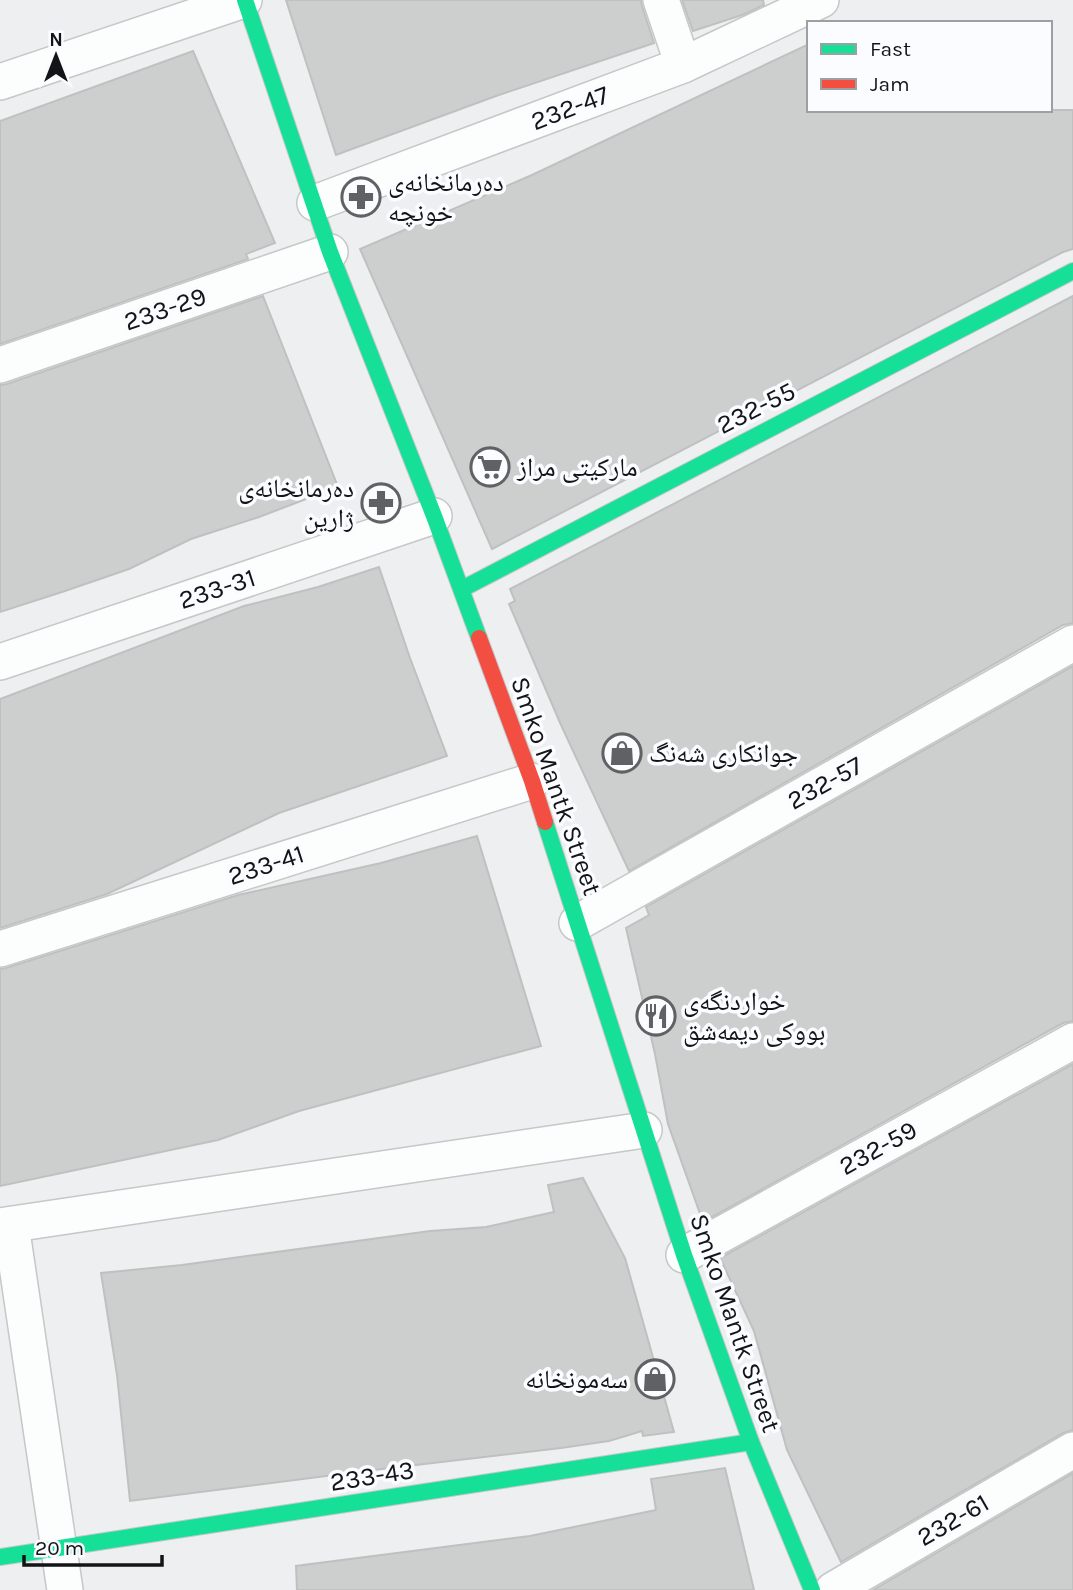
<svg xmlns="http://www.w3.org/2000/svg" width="1073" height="1590" font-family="Karla,'Noto Naskh Arabic',sans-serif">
<rect width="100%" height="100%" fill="#edeff1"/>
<g fill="#cdcece" stroke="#bfc1c1" stroke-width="2">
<path d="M286,0H641L642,6L654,43L496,96L336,155Z"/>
<path d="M682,0H763L764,5L745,14L693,31Z"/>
<path d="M809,44V110H1073V249L1063,252L492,549L360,249L532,175Z"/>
<path d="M193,51L275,243L246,254L248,259L0,344V121Z"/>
<path d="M263,296L338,487L259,517L191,539L129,569L62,592L0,612V385L7,384Z"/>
<path d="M1073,296V623L1063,625L629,871L561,725L509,604L515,601L510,589Z"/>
<path d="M379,567L410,658L447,756L279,813L107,894L0,928V699L244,606L318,587Z"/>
<path d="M1073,666V1021L1063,1023L703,1222L668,1124L655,1054L626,928L649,915L646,907Z"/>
<path d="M477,836L541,1046L299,1111L218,1140L0,1186V969L6,968L238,895L381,863Z"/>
<path d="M1073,1064V1430L1063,1433L841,1562L787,1450L754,1331L720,1258Z"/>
<path d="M583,1178L625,1258L674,1432L643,1436L642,1431L609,1441L561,1448L373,1470L130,1501L117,1375L101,1273L182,1265L430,1231L486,1227L554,1212L548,1185Z"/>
<path d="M725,1468L754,1590H297L296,1566L530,1536L656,1510L651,1479Z"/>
<path d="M1073,1473V1590H873Z"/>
</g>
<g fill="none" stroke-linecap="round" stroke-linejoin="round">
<g stroke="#c5c7c8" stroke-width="38">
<g id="street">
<path d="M661,0L683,65"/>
<path d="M0,82L244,0"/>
<path d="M315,203L683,65L821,0"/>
<path d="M0,365L330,252"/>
<path d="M0,662L434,516"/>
<path d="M577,923L1073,643"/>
<path d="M0,949L532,781"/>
<path d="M11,1225L65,1590"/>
<path d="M0,1226L644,1130"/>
<path d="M684,1255L1073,1041"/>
<path d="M833,1590L1073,1450"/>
</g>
</g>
<g stroke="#c5c7c8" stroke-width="18">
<g id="fast">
<path d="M245,0L330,252L434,516L479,638"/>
<path d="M462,589L1073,271"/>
<path d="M545,822L684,1255L751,1442L812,1590"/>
<path d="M0,1557L751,1442"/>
</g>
</g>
<g stroke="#c5c7c8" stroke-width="18">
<path id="jam" d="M479,638L532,781L545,822"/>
</g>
<use href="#street" stroke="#fcfdfd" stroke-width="35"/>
<use href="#fast" stroke="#16e098" stroke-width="16"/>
<use href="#jam" stroke="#f24e42" stroke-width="16"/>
</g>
<defs>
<g id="pharmacy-ring" transform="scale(2.0125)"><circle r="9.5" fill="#fafcff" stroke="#5f6162" stroke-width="1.5"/><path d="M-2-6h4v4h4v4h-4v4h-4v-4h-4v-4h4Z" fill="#5f6162"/></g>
<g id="supermarket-ring" transform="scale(2.0125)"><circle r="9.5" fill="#fafcff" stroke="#5f6162" stroke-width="1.5"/><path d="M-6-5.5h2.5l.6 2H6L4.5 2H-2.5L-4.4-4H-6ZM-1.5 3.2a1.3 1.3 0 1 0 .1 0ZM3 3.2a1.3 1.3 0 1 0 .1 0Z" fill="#5f6162"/></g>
<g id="shop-ring" transform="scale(2.0125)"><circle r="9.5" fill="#fafcff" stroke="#5f6162" stroke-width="1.5"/><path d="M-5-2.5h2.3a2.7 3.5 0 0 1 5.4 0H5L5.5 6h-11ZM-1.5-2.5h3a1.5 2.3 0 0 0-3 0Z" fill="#5f6162"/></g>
<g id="restaurant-ring" transform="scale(2.0125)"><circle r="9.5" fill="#fafcff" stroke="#5f6162" stroke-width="1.5"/><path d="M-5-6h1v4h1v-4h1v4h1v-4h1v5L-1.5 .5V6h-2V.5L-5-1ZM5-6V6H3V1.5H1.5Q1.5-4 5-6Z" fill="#5f6162"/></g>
</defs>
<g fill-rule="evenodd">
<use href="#pharmacy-ring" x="361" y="197"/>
<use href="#supermarket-ring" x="490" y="467"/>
<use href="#pharmacy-ring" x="381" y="503"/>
<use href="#shop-ring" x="622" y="753"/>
<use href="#restaurant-ring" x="656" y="1016"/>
<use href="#shop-ring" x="655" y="1379"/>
</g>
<g text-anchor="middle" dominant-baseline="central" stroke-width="7" stroke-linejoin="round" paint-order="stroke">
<g font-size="26" fill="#131415" stroke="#fafcff">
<text transform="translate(570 108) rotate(-21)">232-47</text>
<text transform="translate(165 309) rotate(-19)">233-29</text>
<text transform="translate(756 408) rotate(-27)">232-55</text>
<text transform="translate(217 589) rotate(-18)">233-31</text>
<text transform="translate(825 783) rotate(-29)">232-57</text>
<text transform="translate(556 786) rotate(71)">Smko Mantk Street</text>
<text transform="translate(266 865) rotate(-18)">233-41</text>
<text transform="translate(878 1148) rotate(-29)">232-59</text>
<text transform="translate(735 1323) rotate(71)">Smko Mantk Street</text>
<text transform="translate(372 1476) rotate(-9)">233-43</text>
<text transform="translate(953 1520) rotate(-30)">232-61</text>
</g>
<g font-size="26" fill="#131415" stroke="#fafcff" text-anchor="start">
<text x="388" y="182">دەرمانخانەی<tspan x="388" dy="30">خونچە</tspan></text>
<text x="517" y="467">مارکیتی مراز</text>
<text x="354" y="488" text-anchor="end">دەرمانخانەی<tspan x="354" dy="30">ژارین</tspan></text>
<text x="649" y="753">جوانکاری شەنگ</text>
<text x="683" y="1001">خواردنگەی<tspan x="683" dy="30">بووکی دیمەشق</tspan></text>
<text x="628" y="1379" text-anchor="end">سەمونخانە</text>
</g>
</g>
<rect x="807" y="21" width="245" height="91" fill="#fafcff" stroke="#9e9fa1" stroke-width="2"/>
<rect x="821" y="44" width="35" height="10" fill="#16e098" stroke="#9e9fa1" stroke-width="2"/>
<text x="870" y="56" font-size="21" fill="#131415">Fast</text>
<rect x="821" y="79" width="35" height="10" fill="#f24e42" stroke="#9e9fa1" stroke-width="2"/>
<text x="870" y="91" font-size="21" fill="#131415">Jam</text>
<g transform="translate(56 56)" stroke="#fafcff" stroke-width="5" paint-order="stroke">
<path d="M0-5L12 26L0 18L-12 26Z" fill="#131415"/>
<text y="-10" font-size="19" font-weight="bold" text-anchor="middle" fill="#131415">N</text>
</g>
<path d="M24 1555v10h138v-10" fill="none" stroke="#131415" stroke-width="3.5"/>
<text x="35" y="1555" font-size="21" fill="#131415" stroke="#fafcff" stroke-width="5" paint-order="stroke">20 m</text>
</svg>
